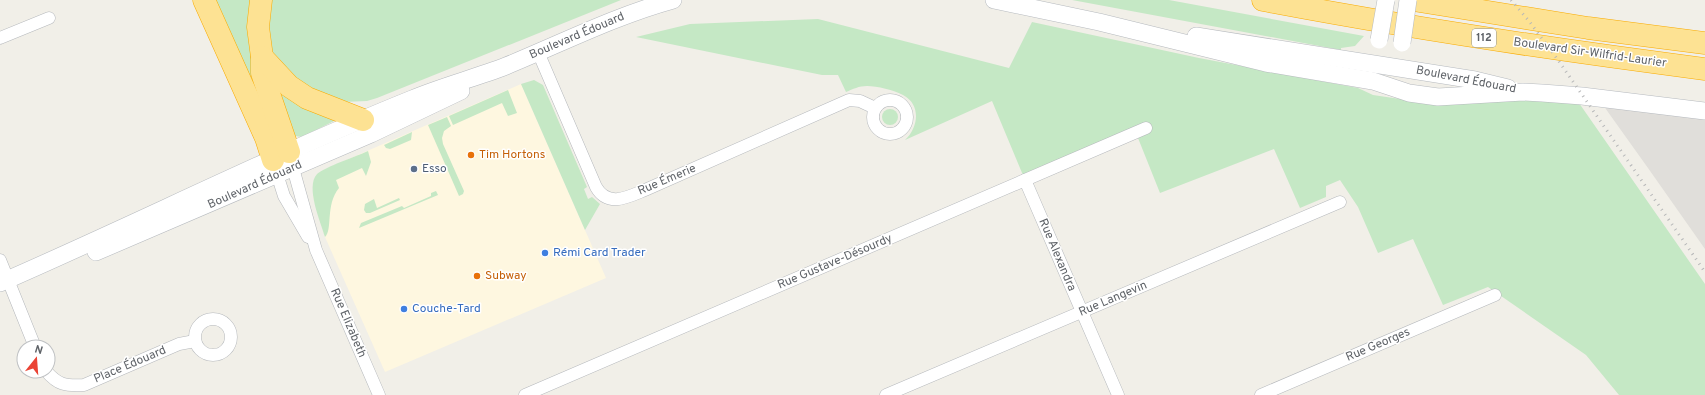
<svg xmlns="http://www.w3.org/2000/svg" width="1705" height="395" font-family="Overpass,sans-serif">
<rect width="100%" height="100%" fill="#f1efe8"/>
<path fill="#fef7e0" d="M521,84L606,278L385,372L325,237L313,196L315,179L317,174L328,168Z"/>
<path fill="#e0deda" d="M1603,105L1705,119V249L1648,168Z"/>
<g fill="#c5e8c5">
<path d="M212,0H255L258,84L251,87Z"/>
<path d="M268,0H621L377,98L367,101L343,102L307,92L273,54L269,43Z"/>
<path d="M1072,0H1169L1364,36L1355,46L1341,48V50Z"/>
<path d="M818,19L1009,68L1032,22L1199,58L1358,88L1373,95L1434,104L1494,99L1579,103L1705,284V395H1619L1586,355L1488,287L1443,305L1413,239L1378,253L1358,207L1340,180L1326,186V197L1300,208L1274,149L1160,193L1136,133L1025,180L992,101L905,140C918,128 922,105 903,95C894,90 877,86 867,86C859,86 853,89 846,92L838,75H822L636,37L690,24Z"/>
<path d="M272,74L338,119L302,137L295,136Z"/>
<path d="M534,80L543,85L587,187L584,189L588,199L592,197L600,204L585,230L521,84Z"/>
<path d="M508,90L517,113L508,116L502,103L453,125L449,116Z"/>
<circle cx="890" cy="117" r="8"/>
<path d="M447,117L451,126L444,131L442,138L443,144L464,191L463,194L459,196L428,125Z"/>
<path d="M412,132L411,140L390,149L386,148L384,145Z"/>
<path d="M368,151L371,162L366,176L362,168L336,180L339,188C325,205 333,230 325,237C321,223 305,187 317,174C325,167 357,156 368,151Z"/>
<path d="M436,191L438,195L359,228L361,223L402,206L404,208L431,196V193Z"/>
<path d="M399,198L400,200L370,213H366L364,210L365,204L374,199L377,208Z"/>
</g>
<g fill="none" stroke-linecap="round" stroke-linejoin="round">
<g stroke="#b5b8bc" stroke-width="13">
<g id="street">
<path d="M0,38L49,18"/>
<path d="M538,52L596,187C608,208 628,197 645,190L849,100L860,101L875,108"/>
<circle cx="890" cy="117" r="17"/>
<path d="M293,168L316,250L379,395"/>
<path d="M277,174L284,196L308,237"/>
<path d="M1025,180L1118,395"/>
<path d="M0,260L35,347"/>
<circle cx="213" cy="337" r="18"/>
<path d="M46,371C58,385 65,386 84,385L179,344L195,341"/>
<path d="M525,395L1146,128"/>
<path d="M886,395L1340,202"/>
<path d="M1261,395L1495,295"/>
</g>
</g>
<g stroke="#b6babf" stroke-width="18">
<g id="secondary">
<path d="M994,0L1099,22L1266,63L1373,81L1409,93L1438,97L1523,92L1542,93L1582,96L1705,111"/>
<path d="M1196,36L1475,80L1508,88"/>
<path d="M96,252L371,134L461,91"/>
<path d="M0,283C138,223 273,155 412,99C443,86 475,78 506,66C562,43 615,16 673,0"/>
</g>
</g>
<g stroke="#f9ab00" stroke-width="23">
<g id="highway">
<path d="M204,0L266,138L273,160"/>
<path d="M261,0L258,27L262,57V73L289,152"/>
<path d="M1263,0C1410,28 1557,50 1705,69"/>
<path d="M1413,0L1588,28L1705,43"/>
<path d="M262,57L289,86L307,98L363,120"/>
</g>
</g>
<use href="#street" stroke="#fff" stroke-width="12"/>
<use href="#secondary" stroke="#fff" stroke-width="17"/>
<use href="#highway" stroke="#fde293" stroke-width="22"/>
<path stroke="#b6b7b8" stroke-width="3" stroke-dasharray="1 5" stroke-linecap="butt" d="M1511,0L1529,21L1558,60L1705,272"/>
<g stroke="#b6babf" stroke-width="18" stroke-linecap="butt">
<g id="secondary-bridge">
<path d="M1379,40L1386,0"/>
<path d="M1402,43L1408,0"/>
</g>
</g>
<use href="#secondary-bridge" stroke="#fff" stroke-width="17"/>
</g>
<g fill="#e8710a" stroke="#fff" stroke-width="1.5">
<circle cx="471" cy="155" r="4"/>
<circle cx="477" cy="276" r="4"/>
</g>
<circle fill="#5c6f8a" stroke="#fff" stroke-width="1.5" cx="414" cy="169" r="4"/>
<g fill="#3f7fe0" stroke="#fff" stroke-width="1.5">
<circle cx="545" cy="253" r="4"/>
<circle cx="404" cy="309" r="4"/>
</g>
<g text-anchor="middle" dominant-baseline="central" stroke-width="3" stroke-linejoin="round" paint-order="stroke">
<rect fill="#fff" stroke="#8f9295" stroke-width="1" x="1472" y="29" width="24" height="18" rx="3"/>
<g font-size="11" font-weight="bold" fill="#5f6368">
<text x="1484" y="38">112</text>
</g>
<g font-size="12" fill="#5f6368" stroke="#fff">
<text transform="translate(577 36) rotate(-23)">Boulevard Édouard</text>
<text transform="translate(1590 53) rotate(8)">Boulevard Sir-Wilfrid-Laurier</text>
<text transform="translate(1466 80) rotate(11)">Boulevard Édouard</text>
<text transform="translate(667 180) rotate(-23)">Rue Émerie</text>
<text transform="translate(255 185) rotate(-24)">Boulevard Édouard</text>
<text transform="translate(1057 255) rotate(67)">Rue Alexandra</text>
<text transform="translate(835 262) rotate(-23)">Rue Gustave-Désourdy</text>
<text transform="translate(1113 299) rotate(-23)">Rue Langevin</text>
<text transform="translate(348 323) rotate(67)">Rue Elizabeth</text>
<text transform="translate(1378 345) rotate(-23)">Rue Georges</text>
<text transform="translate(130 365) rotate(-23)">Place Édouard</text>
</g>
<g font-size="12" fill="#c56008" stroke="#fff" text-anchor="start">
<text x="479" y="155">Tim Hortons</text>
<text x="485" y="276">Subway</text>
</g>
<g font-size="12" fill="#4e5e75" stroke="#fff" text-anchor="start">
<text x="422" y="169">Esso</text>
</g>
<g font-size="12" fill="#366cbe" stroke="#fff" text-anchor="start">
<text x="553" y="253">Rémi Card Trader</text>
<text x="412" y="309">Couche-Tard</text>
</g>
</g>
<g transform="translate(36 359) rotate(17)"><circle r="19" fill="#ffffff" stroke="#bfc1c3"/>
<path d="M0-3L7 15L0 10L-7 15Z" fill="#ea4335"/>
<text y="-6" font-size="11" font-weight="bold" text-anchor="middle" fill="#5f6368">N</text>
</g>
</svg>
